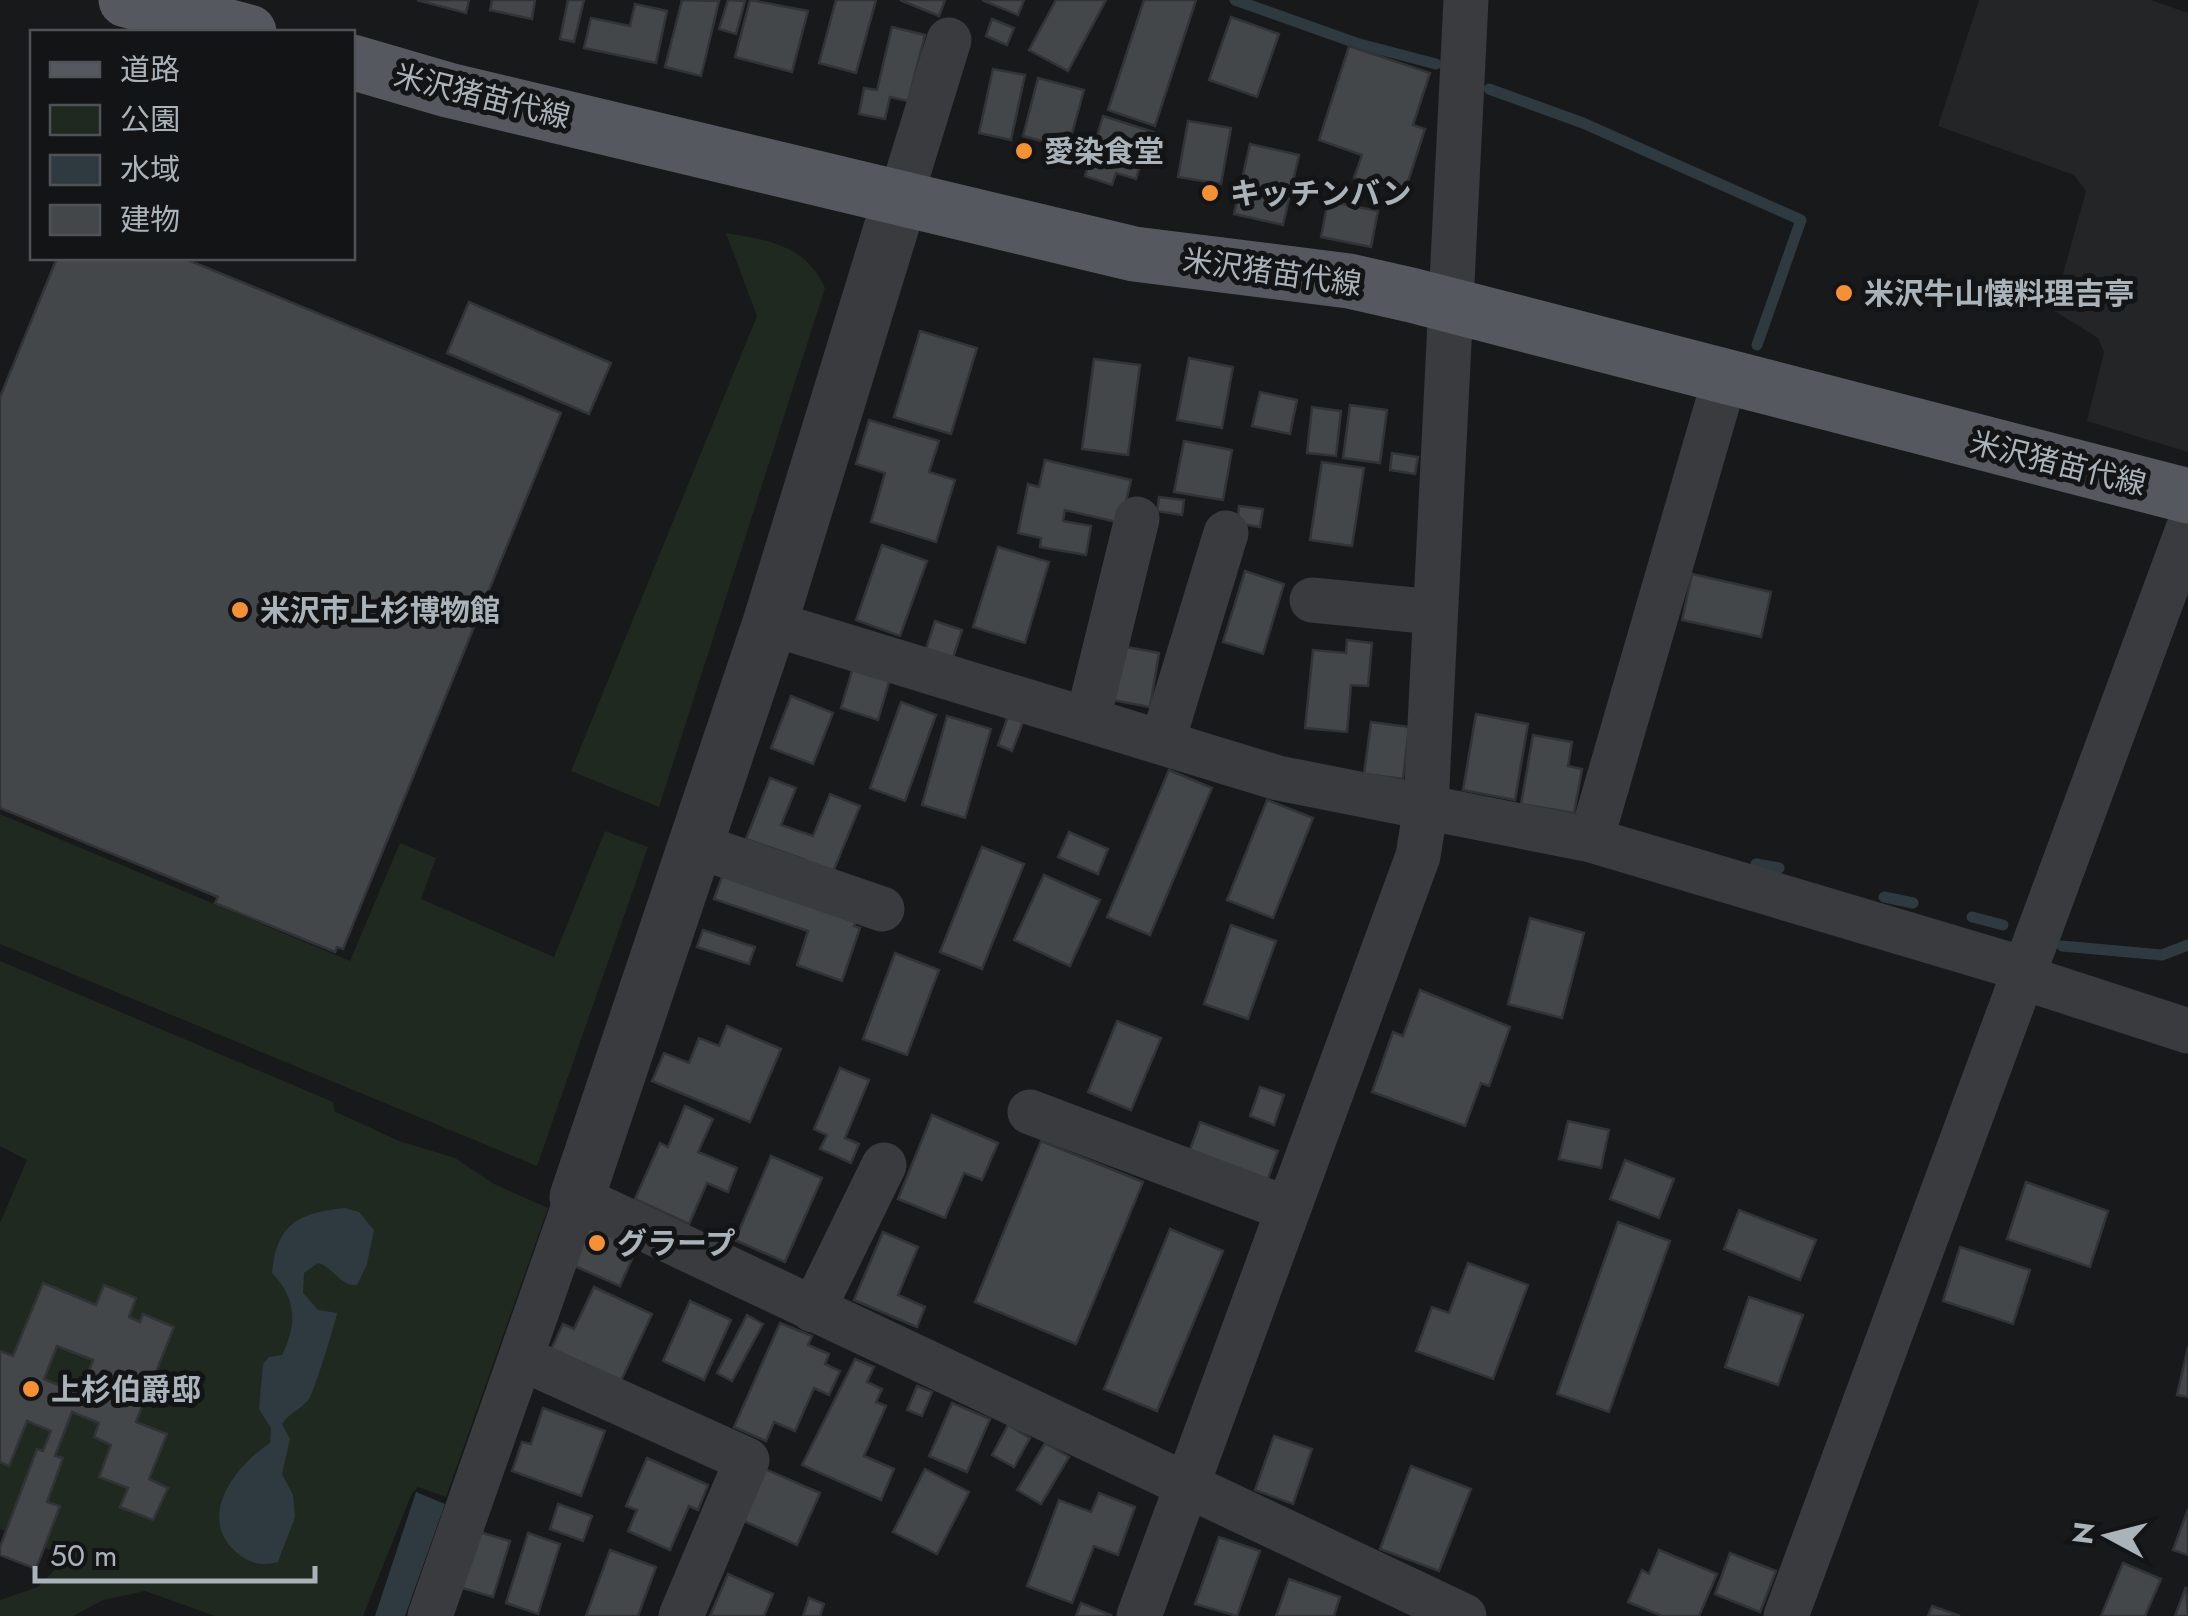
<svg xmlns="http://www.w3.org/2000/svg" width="2188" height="1616" font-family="Jost,'Noto Sans JP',sans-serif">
<rect width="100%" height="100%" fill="#18191a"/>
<path fill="#242527" d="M1979,0H2151L2188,13V452L2087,421L2104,352L2098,338L2053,310L2086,191L2074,175L1938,126Z"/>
<g fill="#202920">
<path d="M726,233C768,240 806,245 825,288L659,807L571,771L757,316Z"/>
<path d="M0,814L350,961L400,843L436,858L421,899L554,957L605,831L648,847L537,1166L0,944Z"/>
<path d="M0,961L333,1102L334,1111L399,1141L455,1158L494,1184L548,1208L446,1497L418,1487L412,1493L363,1616H215L145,1591L103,1600L73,1616H0V1600L38,1587L67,1557L0,1529V1223L27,1160L0,1146Z"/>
</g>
<g fill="#2e3a3f">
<path d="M345,1208L359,1212L374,1230L367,1264L357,1285C340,1287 334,1267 318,1263L304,1273L303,1293L318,1310L337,1313C336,1321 314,1392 310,1397C304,1408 290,1412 282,1424L290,1439L282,1474L293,1495L295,1517L278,1562C265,1566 252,1564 241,1556C194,1522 232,1468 270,1443L271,1428L259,1409L263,1364L269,1357L282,1355C298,1323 296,1298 272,1273C277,1223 298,1213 345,1208Z"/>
<path d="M416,1492L445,1504L405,1616H375Z"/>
</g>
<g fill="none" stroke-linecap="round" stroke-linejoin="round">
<g stroke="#2e3a3f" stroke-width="11">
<path d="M1235,0L1356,43L1436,64"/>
<path d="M1489,89L1583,123L1801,220L1757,345"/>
<path d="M1756,864L1779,868"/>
<path d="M1884,897L1913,903"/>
<path d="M1972,917L2003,925"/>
<path d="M2062,946L2162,955L2188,945"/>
</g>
</g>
<g fill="#44474a" stroke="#323336" stroke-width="2.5" fill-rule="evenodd">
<path d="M417,0H469L466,13Z"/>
<path d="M492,0H535L532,19L490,10Z"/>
<path d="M568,0H584L574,42L560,39Z"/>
<path d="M682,0L719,1L701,76L665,67Z"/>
<path d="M728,0L745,1L736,34L719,29Z"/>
<path d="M750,0L808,11L792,72L735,57Z"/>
<path d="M836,0H876L856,73L819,63Z"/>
<path d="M900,0H945L939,16Z"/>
<path d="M982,0H1024L1018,15Z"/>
<path d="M1056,0H1106L1068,71L1029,50Z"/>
<path d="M1144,0H1196L1155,126L1108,110Z"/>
<path d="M635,4L667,11L656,63L584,48L591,18L630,26Z"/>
<path d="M1231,17L1279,34L1257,97L1209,80Z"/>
<path d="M992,19L1014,28L1007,45L986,36Z"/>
<path d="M892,27L925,35L908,101L890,97L885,119L859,114L864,88L877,90Z"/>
<path d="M1349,46L1430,73L1413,125L1425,129L1404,194L1354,178L1362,155L1319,140Z"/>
<path d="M993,69L1025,75L1011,140L979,133Z"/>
<path d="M1038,78L1084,90L1068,148L1023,136Z"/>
<path d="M1103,116L1160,134L1150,166L1141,163L1136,179L1116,173L1112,185L1085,176Z"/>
<path d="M1188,121L1231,128L1221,184L1178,177Z"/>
<path d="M1250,144L1299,155L1283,225L1234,214Z"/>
<path d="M1328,201L1378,211L1371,247L1321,237Z"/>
<path d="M57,258H183L561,413L343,949L337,947L335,952L215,903L218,897L0,808V397Z"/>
<path d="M469,302L611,363L589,414L447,353Z"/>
<path d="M920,331L977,348L951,434L894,417Z"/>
<path d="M1189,358L1233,367L1222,428L1177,420Z"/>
<path d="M1094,359L1140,365L1128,455L1082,449Z"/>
<path d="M1260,392L1297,400L1290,434L1252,426Z"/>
<path d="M1350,405L1387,410L1380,463L1343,458Z"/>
<path d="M1312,407L1341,411L1336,456L1307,453Z"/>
<path d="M869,420L939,441L929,472L955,480L936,542L871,522L885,473L856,464Z"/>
<path d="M1184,441L1232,450L1223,500L1174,492Z"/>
<path d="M1392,453L1418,457L1415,474L1390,470Z"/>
<path d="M1045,460L1131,480L1121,523L1065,510L1063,521L1091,526L1086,555L1040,547L1041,538L1018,533L1028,484L1039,487Z"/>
<path d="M1322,462L1364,468L1352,546L1310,540Z"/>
<path d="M1159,497L1184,500L1182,515L1157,511Z"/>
<path d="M1239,506L1263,509L1260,527L1237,523Z"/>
<path d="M882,545L927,561L900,636L856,620Z"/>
<path d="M998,547L1049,562L1025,643L973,627Z"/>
<path d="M1245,571L1284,584L1263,654L1223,642Z"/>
<path d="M1692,574L1771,592L1761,637L1682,620Z"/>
<path d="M935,621L962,630L952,661L925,652Z"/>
<path d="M1347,640L1372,643L1368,686L1351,685L1347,732L1305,728L1313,650L1346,653Z"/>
<path d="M1116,645L1159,653L1150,707L1107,699Z"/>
<path d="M854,664L891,675L878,720L841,708Z"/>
<path d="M791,696L833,713L813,764L771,748Z"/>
<path d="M901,702L936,715L905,801L870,788Z"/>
<path d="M1476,714L1528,724L1515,800L1463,790Z"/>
<path d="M947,716L991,729L965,818L922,805Z"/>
<path d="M1008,716L1023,722L1012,751L998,745Z"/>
<path d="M1371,722L1409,727L1403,779L1364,774Z"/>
<path d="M1533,735L1572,742L1568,766L1582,769L1574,813L1521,804Z"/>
<path d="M1169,770L1212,788L1150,935L1107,917Z"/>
<path d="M770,778L796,788L781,825L813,836L830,794L860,806L831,877L803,859L746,839Z"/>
<path d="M1267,800L1313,818L1273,918L1227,900Z"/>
<path d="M1069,832L1108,849L1098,874L1058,857Z"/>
<path d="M982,847L1024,864L982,969L940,952Z"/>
<path d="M723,874L857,919L854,926L860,928L842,981L797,965L808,931L714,899Z"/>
<path d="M1044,875L1100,900L1070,966L1014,940Z"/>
<path d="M1530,918L1584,933L1562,1018L1508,1004Z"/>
<path d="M1231,925L1276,941L1248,1019L1204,1004Z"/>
<path d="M703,930L755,947L749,964L697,947Z"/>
<path d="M895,953L939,970L907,1055L863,1039Z"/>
<path d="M1420,990L1510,1027L1489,1086L1481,1083L1465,1126L1372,1092L1393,1032L1403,1036Z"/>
<path d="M1117,1021L1161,1038L1131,1110L1088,1092Z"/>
<path d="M727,1026L781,1049L750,1122L652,1081L664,1053L689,1063L699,1038L719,1046Z"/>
<path d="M840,1068L869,1080L845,1138L859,1144L851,1163L820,1149L827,1135L814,1129Z"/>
<path d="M1260,1087L1284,1095L1274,1125L1250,1116Z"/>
<path d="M685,1106L713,1119L698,1152L737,1168L728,1192L707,1183L689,1224L635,1199L660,1143L668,1147Z"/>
<path d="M932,1115L998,1143L982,1180L964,1173L945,1218L898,1199Z"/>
<path d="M1568,1121L1609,1130L1601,1168L1559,1159Z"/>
<path d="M1200,1122L1278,1151L1265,1187L1187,1158Z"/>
<path d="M1041,1141L1143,1182L1076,1344L975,1302Z"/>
<path d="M771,1156L822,1178L785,1262L735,1240Z"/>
<path d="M1625,1160L1674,1179L1659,1218L1610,1199Z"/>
<path d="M2026,1182L2108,1211L2090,1267L2007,1239Z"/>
<path d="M1739,1210L1816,1240L1800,1280L1724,1249Z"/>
<path d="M1618,1222L1670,1241L1609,1412L1557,1394Z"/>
<path d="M586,1226L637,1247L620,1286L570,1264Z"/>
<path d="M1170,1229L1223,1251L1157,1411L1104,1389Z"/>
<path d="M883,1232L918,1247L898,1295L925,1307L917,1327L854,1300Z"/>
<path d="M1960,1247L2030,1270L2013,1324L1943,1301Z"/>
<path d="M1468,1263L1528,1285L1493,1379L1416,1351L1432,1307L1449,1313Z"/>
<path d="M43,1283L96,1305L104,1285L136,1298L129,1317L140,1322L143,1314L174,1327L136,1422L167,1434L149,1479L168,1488L153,1520L120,1507L128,1488L99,1477L111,1445L94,1437L99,1423L72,1412L55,1456L63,1458L47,1502L60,1506L36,1569L0,1555V1547L37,1449L43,1451L51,1431L27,1421L9,1466L0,1462V1351L13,1356ZM57,1346L93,1360L80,1394L44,1379Z"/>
<path d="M594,1287L652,1314L620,1383L547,1358L563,1324L574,1329Z"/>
<path d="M1749,1297L1803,1315L1778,1385L1725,1367Z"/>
<path d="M690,1301L731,1320L704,1380L663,1361Z"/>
<path d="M747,1315L763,1324L732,1381L717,1373Z"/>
<path d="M780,1323L812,1336L808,1345L829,1354L825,1364L840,1371L829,1395L814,1388L795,1431L774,1422L766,1441L734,1427Z"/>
<path d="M2188,1347V1397L2177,1395Z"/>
<path d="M855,1359L874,1367L867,1382L882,1389L876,1402L886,1406L864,1456L894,1469L881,1500L802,1465Z"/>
<path d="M917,1386L932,1392L922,1416L907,1410Z"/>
<path d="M952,1403L990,1419L967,1472L929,1456Z"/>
<path d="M543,1408L605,1431L581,1496L512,1471L522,1442L531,1444Z"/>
<path d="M1008,1425L1030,1438L1014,1467L992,1455Z"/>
<path d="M1274,1436L1312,1449L1293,1504L1255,1490Z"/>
<path d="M1045,1443L1069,1457L1041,1504L1017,1490Z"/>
<path d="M647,1458L708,1485L698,1510L689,1506L670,1550L628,1531L637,1510L626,1506Z"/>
<path d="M758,1466L820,1493L797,1545L735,1517Z"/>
<path d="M1411,1466L1471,1489L1439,1571L1380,1549Z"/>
<path d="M925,1469L969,1492L937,1554L893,1532Z"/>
<path d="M1099,1493L1135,1507L1118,1555L1094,1546L1072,1603L1027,1586L1059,1500L1091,1512Z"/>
<path d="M558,1504L592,1516L583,1541L550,1529Z"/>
<path d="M2188,1509V1555L2173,1550Z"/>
<path d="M476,1531L510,1541L493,1597L459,1587Z"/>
<path d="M528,1533L560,1544L538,1614L506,1603Z"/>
<path d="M1219,1537L1260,1551L1237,1616L1195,1604Z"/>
<path d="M610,1550L656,1567L638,1616H586Z"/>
<path d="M1659,1550L1717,1574L1699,1616H1662L1628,1602L1642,1570L1649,1574Z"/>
<path d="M1730,1553L1776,1571L1760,1612L1715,1594Z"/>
<path d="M2123,1563L2161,1579L2145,1616H2101Z"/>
<path d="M728,1574L773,1594L764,1616H710Z"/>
<path d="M1289,1579L1340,1597L1334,1616H1276Z"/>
<path d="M2186,1587L2188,1616H2175Z"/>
<path d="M809,1598L824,1604L820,1616H803Z"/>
<path d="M1081,1603L1111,1615V1616H1076Z"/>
<path d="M1932,1606L1960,1616H1928Z"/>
</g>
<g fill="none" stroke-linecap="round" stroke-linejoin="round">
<g stroke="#393b3f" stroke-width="45">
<path d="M901,196L949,40"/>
<path d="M1312,600L1434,612"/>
<path d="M770,623L1278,778L1591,840L2024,969L2037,982L2188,1031"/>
<path d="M1088,718L1137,519"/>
<path d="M1163,740L1226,533"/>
<path d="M1591,840L1725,378"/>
<path d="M698,846L882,909"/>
<path d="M1030,1112L1288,1209"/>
<path d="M813,1310L884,1165"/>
<path d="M521,1358L747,1460L681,1616"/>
<path d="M430,1616L577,1197L1464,1616"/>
<path d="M1139,1616L1418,856L1426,806L1466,0"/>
<path d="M1786,1616L2188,529"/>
</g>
<path stroke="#393b3f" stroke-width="55" d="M577,1197L770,623L901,196"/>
<g stroke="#55595f" stroke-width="55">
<path d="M126,0L249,32"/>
<path d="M352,62L448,90L1134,254L1349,281L1411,295L2188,496"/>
</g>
</g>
<g fill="#f69035" stroke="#131415" stroke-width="4">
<circle cx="1024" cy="151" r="10"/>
<circle cx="1210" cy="193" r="10"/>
<circle cx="1844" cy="293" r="10"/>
<circle cx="240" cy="610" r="10"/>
<circle cx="597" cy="1243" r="10"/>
<circle cx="31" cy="1389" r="10"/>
</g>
<g text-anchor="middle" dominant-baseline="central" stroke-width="10" stroke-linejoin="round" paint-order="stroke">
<g font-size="30" fill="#aab2ba" stroke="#131415">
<text transform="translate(482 96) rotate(14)">米沢猪苗代線</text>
<text transform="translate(1272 272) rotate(8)">米沢猪苗代線</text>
<text transform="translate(2058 463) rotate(14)">米沢猪苗代線</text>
</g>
<g font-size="30" font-weight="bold" fill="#aab2ba" stroke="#131415" text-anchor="start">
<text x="1044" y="151">愛染食堂</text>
<text x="1230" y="193">キッチンバン</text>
<text x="1864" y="293">米沢牛山懐料理吉亭</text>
<text x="260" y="610">米沢市上杉博物館</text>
<text x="617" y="1243">グラープ</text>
<text x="51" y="1389">上杉伯爵邸</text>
</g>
</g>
<rect x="30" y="30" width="325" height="230" fill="#131415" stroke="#4f5357" stroke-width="2.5"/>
<rect x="50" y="62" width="50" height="15" fill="#55595f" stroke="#4f5357" stroke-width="2.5"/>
<text x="120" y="80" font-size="30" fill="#aab2ba">道路</text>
<rect x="50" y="105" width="50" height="30" fill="#202920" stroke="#4f5357" stroke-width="2.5"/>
<text x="120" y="130" font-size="30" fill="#aab2ba">公園</text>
<rect x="50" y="155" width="50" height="30" fill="#2e3a3f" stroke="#4f5357" stroke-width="2.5"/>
<text x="120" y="180" font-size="30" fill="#aab2ba">水域</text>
<rect x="50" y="205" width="50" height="30" fill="#44474a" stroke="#4f5357" stroke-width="2.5"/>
<text x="120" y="230" font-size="30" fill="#aab2ba">建物</text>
<g transform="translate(2108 1536) rotate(277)" stroke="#131415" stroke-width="8" paint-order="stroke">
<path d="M0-8L18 38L0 25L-18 38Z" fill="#aab2ba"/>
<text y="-15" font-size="28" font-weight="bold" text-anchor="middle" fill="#aab2ba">N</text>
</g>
<path d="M35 1566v15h280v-15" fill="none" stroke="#aab2ba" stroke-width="5"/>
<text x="50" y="1566" font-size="30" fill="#aab2ba" stroke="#131415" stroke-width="8" paint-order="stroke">50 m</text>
</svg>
